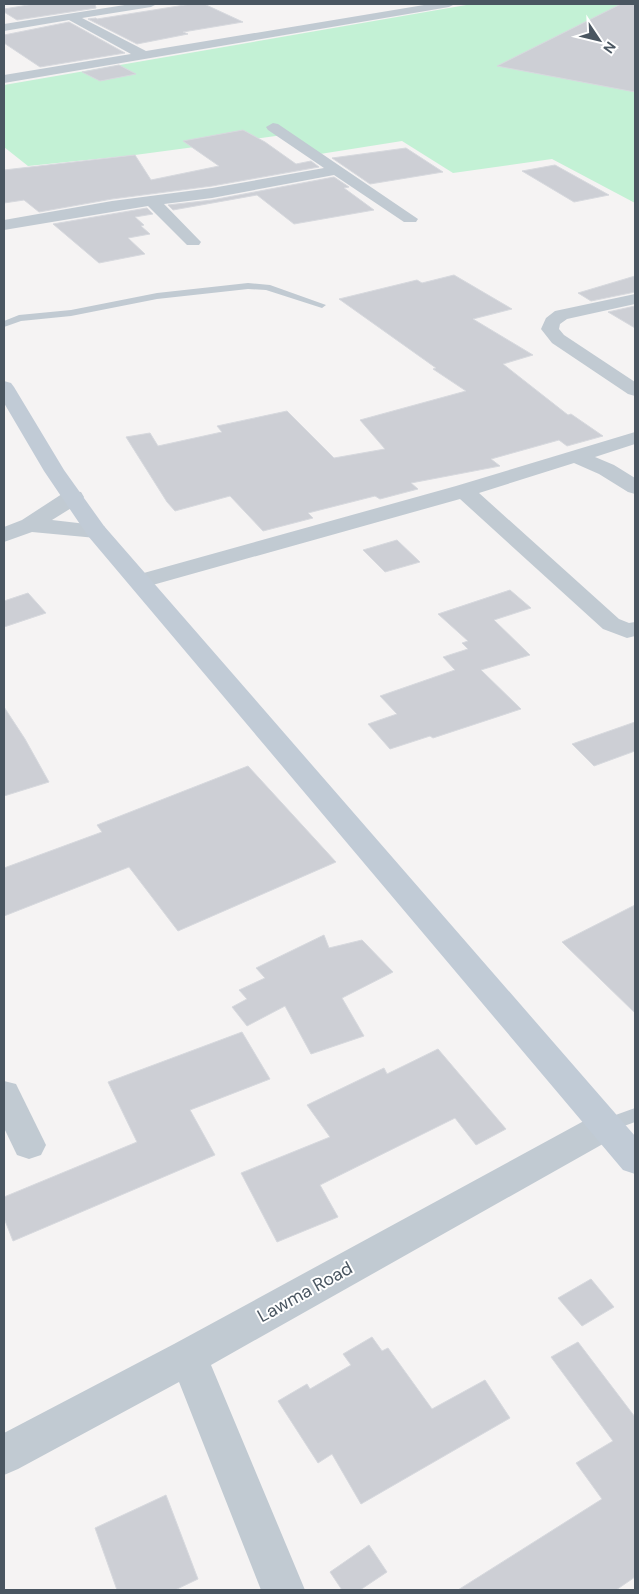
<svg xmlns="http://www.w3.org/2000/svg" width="639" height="1594" font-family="'DM Sans',sans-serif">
<rect width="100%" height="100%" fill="#f5f3f3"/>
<path fill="#c3f1d5" d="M472,4H635V203L552,159L453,173L402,141L320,154L283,135L135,155L28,166L4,147V85Z"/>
<g fill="#cdcfd5" stroke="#d7d9de">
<path d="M34,4H95L96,8L17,20L4,12V9Z"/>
<path d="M191,4H204L243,22L183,32L188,34L137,44L88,19L96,18L97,19Z"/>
<path d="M621,4H635V92L497,66Z"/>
<path d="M69,22L125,53L40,67L4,43V35Z"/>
<path d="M119,65L136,74L100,81L82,72Z"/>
<path d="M243,130L265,142L296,164L311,161L319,167L212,186L112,199L39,212L24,200L4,203V170L135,155L151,180L219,166L183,141Z"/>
<path d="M406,148L443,172L370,184L332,158Z"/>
<path d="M555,165L609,195L574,202L522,171Z"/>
<path d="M334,177L349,187L344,188L374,210L294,224L257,195L173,210L168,205L212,200Z"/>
<path d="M147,208L153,214L135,217L144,225L141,226L150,234L128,238L145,254L99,263L53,224Z"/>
<path d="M454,275L512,309L473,319L533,355L503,364L568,415L571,414L603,436L567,446L559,440L491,459L500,466L411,483L418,489L380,499L375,496L308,513L313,518L263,531L230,496L175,511L167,502L126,437L150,433L158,446L222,432L217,426L287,411L334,458L385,449L360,420L466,391L433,369L436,368L339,299L417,280L422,283Z"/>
<path d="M635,276V292L591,301L578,293Z"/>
<path d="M635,306V328L608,312Z"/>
<path d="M397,540L420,562L385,572L363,550Z"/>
<path d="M510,590L531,608L494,620L530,655L481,670L521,709L433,738L430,736L390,749L368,724L397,714L380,696L455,670L443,657L468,649L462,643L468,641L438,614Z"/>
<path d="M28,593L46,613L4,627V601Z"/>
<path d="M4,707L25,739L49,782L4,796Z"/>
<path d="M635,722V751L594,766L572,744Z"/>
<path d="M248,766L336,862L178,931L129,867L4,916V868L102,832L97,825Z"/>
<path d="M635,905V1013L562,942Z"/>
<path d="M324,935L329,948L362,940L393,972L342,998L364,1036L311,1054L285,1006L247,1026L232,1007L247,999L239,990L265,978L256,968Z"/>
<path d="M242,1032L270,1079L190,1110L215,1155L13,1241L4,1218V1197L137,1142L108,1082Z"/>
<path d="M438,1049L506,1129L476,1145L455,1118L320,1185L338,1217L277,1242L241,1173L330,1137L307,1105L384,1068L387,1074Z"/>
<path d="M591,1279L614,1307L582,1326L558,1298Z"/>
<path d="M372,1337L382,1351L388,1348L432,1409L485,1380L510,1418L361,1504L332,1454L318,1463L278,1401L307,1384L310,1389L351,1365L343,1354Z"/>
<path d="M578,1342L635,1417V1577L616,1590H458L602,1499L576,1463L613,1441L551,1357Z"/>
<path d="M166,1495L198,1579L175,1590H117L95,1528Z"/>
<path d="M369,1545L387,1572L360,1590H342L330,1572Z"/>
</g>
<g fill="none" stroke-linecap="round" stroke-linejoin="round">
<g fill="#c1cad2" fill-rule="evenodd">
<path d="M248,283L270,285L326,305L322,308L266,290L248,289L157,299L71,316L21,321L4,327V321L19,315L71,310L157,293Z"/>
<path d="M635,1108V1122L605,1133L599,1131L596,1126L599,1121Z"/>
</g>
<g fill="#c1cad2" fill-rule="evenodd">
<path d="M131,4H157L151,7L82,18L146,51L430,4H455L449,7L4,83V75L131,54L69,20L4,31V24Z"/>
<path d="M273,123L278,124L418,219L416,222H404L334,175L212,198L164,204L201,242L199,245H187L148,206L4,230V220L112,201L212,188L324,168L268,130L266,127Z"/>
<path d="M635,294V304L567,319L560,324L559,329L564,335L635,382V396L628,394L552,343L541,329L546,318L555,311Z"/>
<path d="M635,432V444L595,457L614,465L635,478V494L628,492L599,474L574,463L479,493L619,619L629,623L635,622V636L627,638L603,629L460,499L149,586L141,588L133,586L129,581L133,576L456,486Z"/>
<path d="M73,491L81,492L84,497L81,502L52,520L104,526L107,531L104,536L96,538L32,532L4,542V527L22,520L65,492Z"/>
<path d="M4,1081L16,1084L46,1145L41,1155L29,1159L17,1155L4,1128Z"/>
<path d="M605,1112L617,1116L622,1126L617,1136L211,1365L305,1590H261L179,1382L18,1469L4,1475V1433L174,1344L593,1116Z"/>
</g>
<path fill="#c1cbd6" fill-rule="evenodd" d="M4,381L11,383L14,387L64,470L104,526L635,1136V1174L623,1170L88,536L44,471L4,403Z"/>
</g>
<g text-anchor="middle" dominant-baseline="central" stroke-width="4" stroke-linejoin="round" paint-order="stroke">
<g font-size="18" fill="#4a5661" stroke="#fff">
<text transform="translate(305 1292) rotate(-29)">Lawma Road</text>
</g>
</g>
<rect width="639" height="1594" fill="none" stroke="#4a5661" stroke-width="10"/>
<g transform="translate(599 40) rotate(125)" stroke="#ffffff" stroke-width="4" paint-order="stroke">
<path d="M0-4L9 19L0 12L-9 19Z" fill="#4a5661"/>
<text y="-8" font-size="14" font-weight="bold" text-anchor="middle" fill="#4a5661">N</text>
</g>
</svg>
